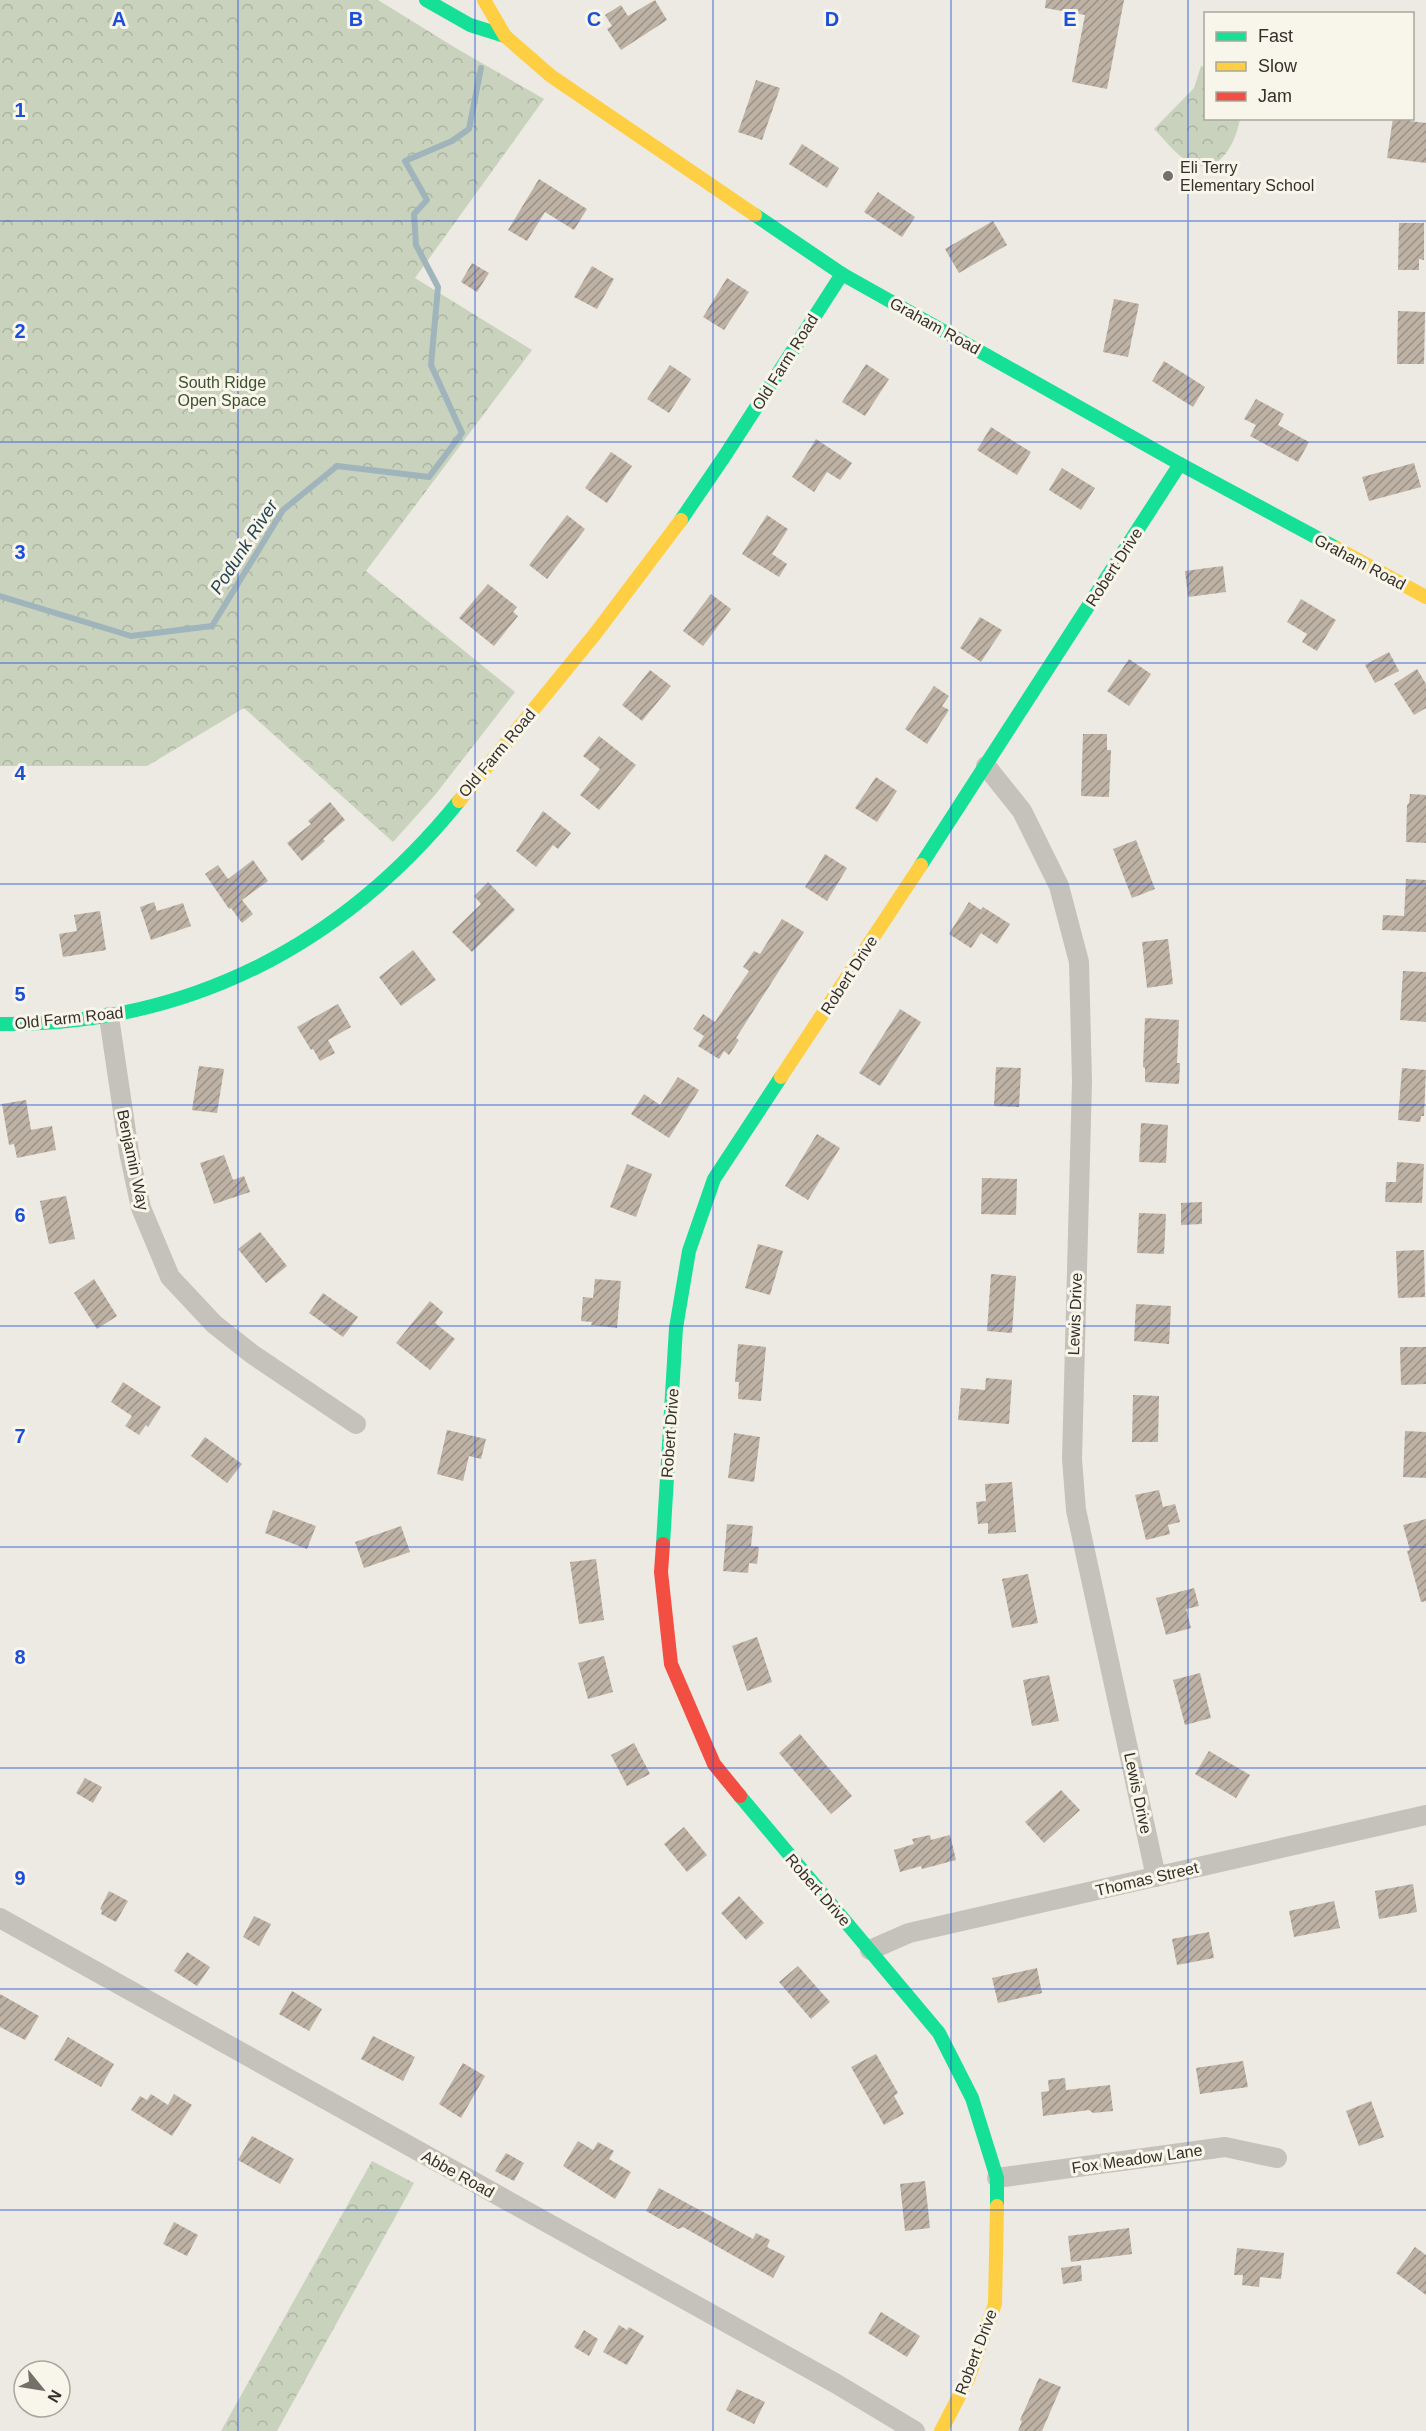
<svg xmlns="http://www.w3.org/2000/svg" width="1426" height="2431" font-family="Arial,sans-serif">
<defs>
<pattern id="park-crowns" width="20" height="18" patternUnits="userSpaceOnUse" patternTransform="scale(1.5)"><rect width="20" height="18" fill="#c9d2bd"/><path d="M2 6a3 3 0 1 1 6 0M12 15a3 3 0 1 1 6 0" fill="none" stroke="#adb5a2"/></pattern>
<pattern id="building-hatch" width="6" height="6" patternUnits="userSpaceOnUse" patternTransform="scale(1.5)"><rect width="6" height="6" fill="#beb2a5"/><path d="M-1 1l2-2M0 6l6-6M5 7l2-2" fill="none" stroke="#9b9186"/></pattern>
</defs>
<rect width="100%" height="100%" fill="#eceae2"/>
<g fill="url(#park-crowns)">
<path d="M0,0H378L454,47L544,99L415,278L532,350L366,571L515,692L435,795L393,842L244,708L147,766H0Z"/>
<path d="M1201,66L1205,67L1206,118L1240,119C1235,145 1217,182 1184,159C1173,151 1164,139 1154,129L1194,88Z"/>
<path d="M372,2161L414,2183L277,2431H221Z"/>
</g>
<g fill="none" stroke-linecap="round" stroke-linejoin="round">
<path stroke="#a0b5bb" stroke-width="6" d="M0,596L131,636L212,626L283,510L337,466L429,477L462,433L431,365L438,287L416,245L414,214L427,200L405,161L452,141L469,129L481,68"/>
</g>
<g fill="url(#building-hatch)">
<path d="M655,0L667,20L621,50L607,29L612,26L605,15L621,5L628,16Z"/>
<path d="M1046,0H1124L1107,89L1072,82L1085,15L1045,8Z"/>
<path d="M756,80L780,88L762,140L738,132Z"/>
<path d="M1393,118H1410V121L1426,123V163L1387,158Z"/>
<path d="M802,144L839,168L827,188L789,164Z"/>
<path d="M539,179L587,209L574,230L545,212L527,241L508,230Z"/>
<path d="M878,192L915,217L902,237L864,212Z"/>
<path d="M993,221L1007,245L959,273L945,249Z"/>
<path d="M1399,223H1424V260L1419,259V270H1398Z"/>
<path d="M472,263L489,273L477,292L461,282Z"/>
<path d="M592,266L614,279L597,309L574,297Z"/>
<path d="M727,278L749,292L724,330L703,317Z"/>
<path d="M1114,299L1139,304L1128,357L1103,352Z"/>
<path d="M1398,311L1425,312L1424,364H1397Z"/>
<path d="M1164,361L1205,387L1193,407L1152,381Z"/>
<path d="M866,364L889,379L865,416L842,402Z"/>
<path d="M670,365L691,379L669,413L647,399Z"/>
<path d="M1256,399L1284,414L1278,425L1309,442L1298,462L1250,436L1256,425L1244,419Z"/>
<path d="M991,427L1031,452L1017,475L977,450Z"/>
<path d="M816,439L852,463L840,480L827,472L814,492L792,477Z"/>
<path d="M611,452L632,466L607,503L585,488Z"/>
<path d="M1414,463L1421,487L1369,501L1362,477Z"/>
<path d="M1062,468L1095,488L1081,510L1049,490Z"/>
<path d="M567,515L585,529L547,579L529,565Z"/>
<path d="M767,515L788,529L772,554L787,564L779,577L742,554Z"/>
<path d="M1223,566L1226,592L1188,597L1185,571Z"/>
<path d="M488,584L517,607L513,612L518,616L494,646L459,618Z"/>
<path d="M711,594L731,609L703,646L683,631Z"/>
<path d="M1301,599L1336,620L1317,651L1302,642L1307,634L1287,622Z"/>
<path d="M980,617L1002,630L981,662L960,648Z"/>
<path d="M1389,652L1399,671L1375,683L1365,665Z"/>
<path d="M1129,659L1151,674L1129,706L1107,691Z"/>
<path d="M1417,669L1426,684V708L1414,715L1394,684Z"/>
<path d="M650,670L671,686L642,721L622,705Z"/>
<path d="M934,686L949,696L942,706L949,710L927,744L905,729Z"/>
<path d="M1083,734H1107V750H1111L1109,797L1081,796Z"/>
<path d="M599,736L636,765L599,810L580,795L600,769L583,756Z"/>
<path d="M876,777L897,791L877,822L855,808Z"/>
<path d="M1410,794L1426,795V843L1406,842L1407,805L1409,803Z"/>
<path d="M330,802L345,820L323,839L325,841L302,861L287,843L311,824L308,821Z"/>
<path d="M543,811L571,833L558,849L553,845L536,867L516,851Z"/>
<path d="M1136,840L1155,889L1132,898L1113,849Z"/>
<path d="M825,854L847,868L827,901L805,887Z"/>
<path d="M253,860L268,881L242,900L253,914L242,923L231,908L229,909L205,874L218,865L228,879Z"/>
<path d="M1406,879L1426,880V932L1382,930L1383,915L1404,916Z"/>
<path d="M488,882L515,910L472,952L452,932L481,904L474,896Z"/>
<path d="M154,902L157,911L183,903L191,926L151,940L140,907Z"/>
<path d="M969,902L981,910L983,907L1010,924L997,944L981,933L971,948L949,934Z"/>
<path d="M100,911L106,950L63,957L59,934L77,931L74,915Z"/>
<path d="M782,919L804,932L736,1038L739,1040L729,1055L724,1051L719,1059L698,1046L704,1036L693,1029L703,1014L715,1022L749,971L743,967L754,951L760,954Z"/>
<path d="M1168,939L1173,984L1147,988L1142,942Z"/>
<path d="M413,950L436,980L401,1006L379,977Z"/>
<path d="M1403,971L1426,972V1022L1400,1020Z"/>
<path d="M338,1004L351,1027L328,1040L335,1053L320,1061L313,1049L311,1050L297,1027Z"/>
<path d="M900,1009L921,1022L880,1086L859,1073Z"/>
<path d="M1145,1018L1179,1020L1177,1063H1180L1179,1084L1145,1082V1068L1143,1067Z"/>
<path d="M199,1066L224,1069L217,1113L192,1110Z"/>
<path d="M996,1067L1021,1068L1019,1107L994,1106Z"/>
<path d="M1402,1068L1426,1070L1424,1116H1421L1420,1122L1398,1120Z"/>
<path d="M678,1077L699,1090L669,1138L631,1114L644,1094L660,1105Z"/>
<path d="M26,1100L31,1130L52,1126L56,1150L17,1158L14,1144L9,1145L2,1104Z"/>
<path d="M1141,1123L1168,1125L1166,1163L1139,1162Z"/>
<path d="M817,1134L840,1148L808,1200L785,1186Z"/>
<path d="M224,1155L233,1180L244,1176L250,1192L214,1204L200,1163Z"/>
<path d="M1397,1162L1424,1164L1422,1203L1385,1202L1386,1182H1396Z"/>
<path d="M627,1164L652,1174L636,1217L610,1207Z"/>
<path d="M982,1178L1017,1179L1016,1215L981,1214Z"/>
<path d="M66,1196L75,1239L49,1244L40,1201Z"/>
<path d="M1202,1202V1224L1181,1225V1203Z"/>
<path d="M1139,1213L1166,1214L1164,1254L1137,1253Z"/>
<path d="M260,1232L287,1266L266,1283L238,1249Z"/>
<path d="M758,1244L783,1251L770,1295L745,1288Z"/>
<path d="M1424,1250L1425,1297L1398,1298L1396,1251Z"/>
<path d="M991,1274L1016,1276L1012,1333L987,1331Z"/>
<path d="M94,1279L117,1316L97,1329L74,1293Z"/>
<path d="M595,1279L621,1281L617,1328L591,1325L592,1322L581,1321L583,1297L593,1298Z"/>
<path d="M323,1293L358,1317L343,1337L309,1313Z"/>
<path d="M430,1301L443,1312L435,1323L455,1339L430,1370L396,1343Z"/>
<path d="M1136,1304L1171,1306L1169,1344L1134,1341Z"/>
<path d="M738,1344L766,1347L761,1401L738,1399L739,1382H735Z"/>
<path d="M1400,1347H1426V1384L1401,1385Z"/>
<path d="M986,1378L1012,1380L1009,1424L958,1420L961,1388L985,1390Z"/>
<path d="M123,1382L161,1407L148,1427L146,1425L139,1435L125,1426L132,1416L111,1402Z"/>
<path d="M1133,1395L1159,1396L1158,1442H1132Z"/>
<path d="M447,1430L486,1439L481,1459L469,1456L463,1481L437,1474Z"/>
<path d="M1405,1431L1426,1432V1478L1403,1477Z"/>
<path d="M734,1433L760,1437L754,1482L728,1478Z"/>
<path d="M205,1437L242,1464L227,1483L191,1456Z"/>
<path d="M1012,1482L1016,1532L988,1534V1523L978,1524L976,1502L986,1501L985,1484Z"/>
<path d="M1159,1490L1163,1507L1175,1504L1180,1522L1168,1525L1170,1534L1146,1540L1135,1495Z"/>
<path d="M273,1510L316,1526L307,1549L265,1533Z"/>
<path d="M1426,1519V1601L1421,1602L1407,1551L1410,1550L1403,1525Z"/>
<path d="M727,1524L753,1526L751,1546L759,1547L757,1564L749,1563L748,1573L723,1571Z"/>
<path d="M401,1526L410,1552L364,1568L355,1542Z"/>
<path d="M596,1559L604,1620L579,1624L570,1562Z"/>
<path d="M1028,1574L1038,1623L1012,1628L1002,1579Z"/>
<path d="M1194,1588L1199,1606L1186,1609L1191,1628L1166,1635L1156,1598Z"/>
<path d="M757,1637L772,1682L747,1691L732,1646Z"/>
<path d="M604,1656L613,1692L588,1699L578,1663Z"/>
<path d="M1200,1673L1211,1718L1185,1725L1173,1680Z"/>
<path d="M1049,1675L1059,1721L1032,1726L1023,1680Z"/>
<path d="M800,1734L852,1796L831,1814L779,1753Z"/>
<path d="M634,1743L650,1774L627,1786L611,1755Z"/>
<path d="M1209,1751L1250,1775L1236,1798L1195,1774Z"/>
<path d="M85,1778L102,1787L93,1803L76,1793Z"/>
<path d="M1061,1790L1080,1810L1044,1843L1025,1822Z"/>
<path d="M684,1827L707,1855L687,1872L664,1844Z"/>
<path d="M930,1835L931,1840L950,1835L956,1860L922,1869L921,1866L900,1872L894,1850L914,1844L912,1839Z"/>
<path d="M1413,1884L1417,1912L1379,1919L1375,1891Z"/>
<path d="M109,1891L128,1901L116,1922L101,1914L102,1910L100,1909Z"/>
<path d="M739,1896L764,1923L746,1940L721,1913Z"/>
<path d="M1334,1901L1340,1928L1294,1937L1289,1911Z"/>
<path d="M254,1916L271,1924L259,1946L243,1937Z"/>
<path d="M1209,1932L1214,1958L1177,1965L1172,1939Z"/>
<path d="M187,1952L210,1967L197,1986L174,1971Z"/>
<path d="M798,1966L830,2002L811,2019L779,1982Z"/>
<path d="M1037,1968L1042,1993L998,2003L992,1978Z"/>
<path d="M292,1991L322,2009L309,2031L279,2014Z"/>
<path d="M0,1994L39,2016L25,2040L0,2027Z"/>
<path d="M373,2036L415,2057L403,2081L361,2059Z"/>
<path d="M68,2037L114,2064L101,2087L54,2060Z"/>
<path d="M876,2054L898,2093L894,2096L904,2114L884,2125L851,2067Z"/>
<path d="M1243,2061L1248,2087L1200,2094L1196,2068Z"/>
<path d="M463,2063L485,2076L461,2118L439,2104Z"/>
<path d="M1065,2078L1066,2090L1110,2085L1113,2111L1093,2113L1089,2110L1043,2116L1041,2092L1049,2091L1048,2080Z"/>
<path d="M151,2094L168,2105L174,2094L192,2105L172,2136L131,2110L140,2096L147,2100Z"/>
<path d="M1371,2101L1384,2137L1359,2146L1346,2111Z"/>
<path d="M252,2136L294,2159L280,2184L238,2160Z"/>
<path d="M578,2141L593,2150L598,2142L614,2151L609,2159L631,2172L615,2199L563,2166Z"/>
<path d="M506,2153L524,2163L514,2181L495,2171Z"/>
<path d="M925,2181L930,2228L905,2231L900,2184Z"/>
<path d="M659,2188L753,2239L756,2233L770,2240L767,2247L785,2256L773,2278L683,2227L678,2229L646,2211Z"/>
<path d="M174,2222L198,2235L187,2256L163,2244Z"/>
<path d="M1129,2228L1132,2254L1071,2262L1068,2236Z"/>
<path d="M1415,2247L1426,2255V2295L1396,2273Z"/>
<path d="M1237,2248L1284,2253L1281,2279L1260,2277L1259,2287L1242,2285L1243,2275H1234Z"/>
<path d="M1081,2265L1082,2281L1063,2284L1061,2268Z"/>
<path d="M881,2312L920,2336L907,2357L868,2333Z"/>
<path d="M619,2325L627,2330L629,2327L644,2336L627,2365L603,2352Z"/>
<path d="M584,2330L598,2339L589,2356L574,2347Z"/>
<path d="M1039,2378L1061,2387L1042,2431H1018L1022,2421L1020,2420Z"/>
<path d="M737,2389L765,2402L754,2424L726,2410Z"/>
</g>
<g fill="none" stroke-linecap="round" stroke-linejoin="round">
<g stroke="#c5c2bb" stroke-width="20">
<path d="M986,766L1022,811L1059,886L1079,962L1082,1081L1072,1459L1076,1510L1156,1877"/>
<path d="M109,1017L129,1152L141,1208L170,1277L214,1324L252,1354L356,1424"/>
<path d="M0,1918L835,2383L915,2431"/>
<path d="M870,1950L909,1933L1426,1815"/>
<path d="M997,2178L1225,2147L1277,2158"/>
</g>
<g stroke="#16e098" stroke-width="14">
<path d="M426,0L470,25L505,36"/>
<path d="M755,215L842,274L1180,464L1336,548"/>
<path d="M681,520L726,454L842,274"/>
<path d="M921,865L1180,464"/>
<path d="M0,1024C187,1026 342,946 459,801"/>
<path d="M663,1544L676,1328L689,1251L714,1179L781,1077"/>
<path d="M740,1796L939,2033L972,2098L997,2178V2206"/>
</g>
<g stroke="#ffcf43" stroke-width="14">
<path d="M484,0L505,36L551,76L755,215"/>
<path d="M1336,548L1426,597"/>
<path d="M459,801L595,634L681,520"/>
<path d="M781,1077L921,865"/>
<path d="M941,2431L968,2379L995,2304L997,2206"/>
</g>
<path stroke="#f24e42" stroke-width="14" d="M663,1544L661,1572L671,1664L714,1764L740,1796"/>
</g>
<path fill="none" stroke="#1d4ed8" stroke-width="1.5" stroke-opacity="0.55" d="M238,0V2431M475,0V2431M713,0V2431M951,0V2431M1188,0V2431M0,221H1426M0,442H1426M0,663H1426M0,884H1426M0,1105H1426M0,1326H1426M0,1547H1426M0,1768H1426M0,1989H1426M0,2210H1426"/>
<circle fill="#75716a" stroke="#f8f5ea" stroke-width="2" cx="1168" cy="176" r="6"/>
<g text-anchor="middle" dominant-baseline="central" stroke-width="6" stroke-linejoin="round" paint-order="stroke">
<g font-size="16" fill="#353029" stroke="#f8f5ea" text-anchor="start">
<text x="1180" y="167">Eli Terry<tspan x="1180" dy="18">Elementary School</tspan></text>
</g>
<g font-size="16" fill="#353029" stroke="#f8f5ea">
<text transform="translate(935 326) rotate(29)">Graham Road</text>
<text transform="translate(785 362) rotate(-58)">Old Farm Road</text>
<text transform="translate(1360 562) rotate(28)">Graham Road</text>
<text transform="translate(1114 567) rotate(-57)">Robert Drive</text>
<text transform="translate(497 753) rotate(-50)">Old Farm Road</text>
<text transform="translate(849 975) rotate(-57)">Robert Drive</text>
<text transform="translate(69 1018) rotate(-6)">Old Farm Road</text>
<text transform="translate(133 1160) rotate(78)">Benjamin Way</text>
<text transform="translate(1075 1314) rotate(-88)">Lewis Drive</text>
<text transform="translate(670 1433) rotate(-86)">Robert Drive</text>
<text transform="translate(1138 1793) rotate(78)">Lewis Drive</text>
<text transform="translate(1147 1879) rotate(-13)">Thomas Street</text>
<text transform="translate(818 1890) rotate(49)">Robert Drive</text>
<text transform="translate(1137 2159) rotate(-8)">Fox Meadow Lane</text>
<text transform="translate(458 2174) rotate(29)">Abbe Road</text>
<text transform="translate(976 2352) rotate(-69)">Robert Drive</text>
</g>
<g font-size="16" fill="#3c512f" stroke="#f8f5ea">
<text x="222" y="382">South Ridge<tspan x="222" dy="18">Open Space</tspan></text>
</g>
<g font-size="18" font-style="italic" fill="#234453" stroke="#f8f5ea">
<text transform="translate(244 547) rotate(-57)">Podunk River</text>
</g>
</g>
<g font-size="20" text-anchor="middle" font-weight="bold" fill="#1d4ed8" stroke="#f8f5ea" stroke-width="6" stroke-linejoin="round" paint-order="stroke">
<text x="119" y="26">A</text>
<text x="356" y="26">B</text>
<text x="594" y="26">C</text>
<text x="832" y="26">D</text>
<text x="1070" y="26">E</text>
<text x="20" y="117">1</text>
<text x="20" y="338">2</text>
<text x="20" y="559">3</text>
<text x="20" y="780">4</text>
<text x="20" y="1001">5</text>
<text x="20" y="1222">6</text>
<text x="20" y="1443">7</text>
<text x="20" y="1664">8</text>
<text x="20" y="1885">9</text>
</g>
<rect x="1204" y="12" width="210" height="108" fill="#f8f5ea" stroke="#aaa69d" stroke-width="1.5"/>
<rect x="1216" y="32" width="30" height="9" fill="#16e098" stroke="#aaa69d" stroke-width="1.5"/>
<text x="1258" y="42" font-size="18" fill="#353029">Fast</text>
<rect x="1216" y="62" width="30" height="9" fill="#ffcf43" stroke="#aaa69d" stroke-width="1.5"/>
<text x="1258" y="72" font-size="18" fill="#353029">Slow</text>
<rect x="1216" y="92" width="30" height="9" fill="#f24e42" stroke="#aaa69d" stroke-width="1.5"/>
<text x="1258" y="102" font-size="18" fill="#353029">Jam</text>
<g transform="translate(42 2389) rotate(120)"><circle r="28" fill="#f8f5ea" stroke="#aaa69d" stroke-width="1.5"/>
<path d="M0-4.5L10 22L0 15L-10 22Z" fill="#75716a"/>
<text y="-9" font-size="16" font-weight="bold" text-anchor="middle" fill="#353029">N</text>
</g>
</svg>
